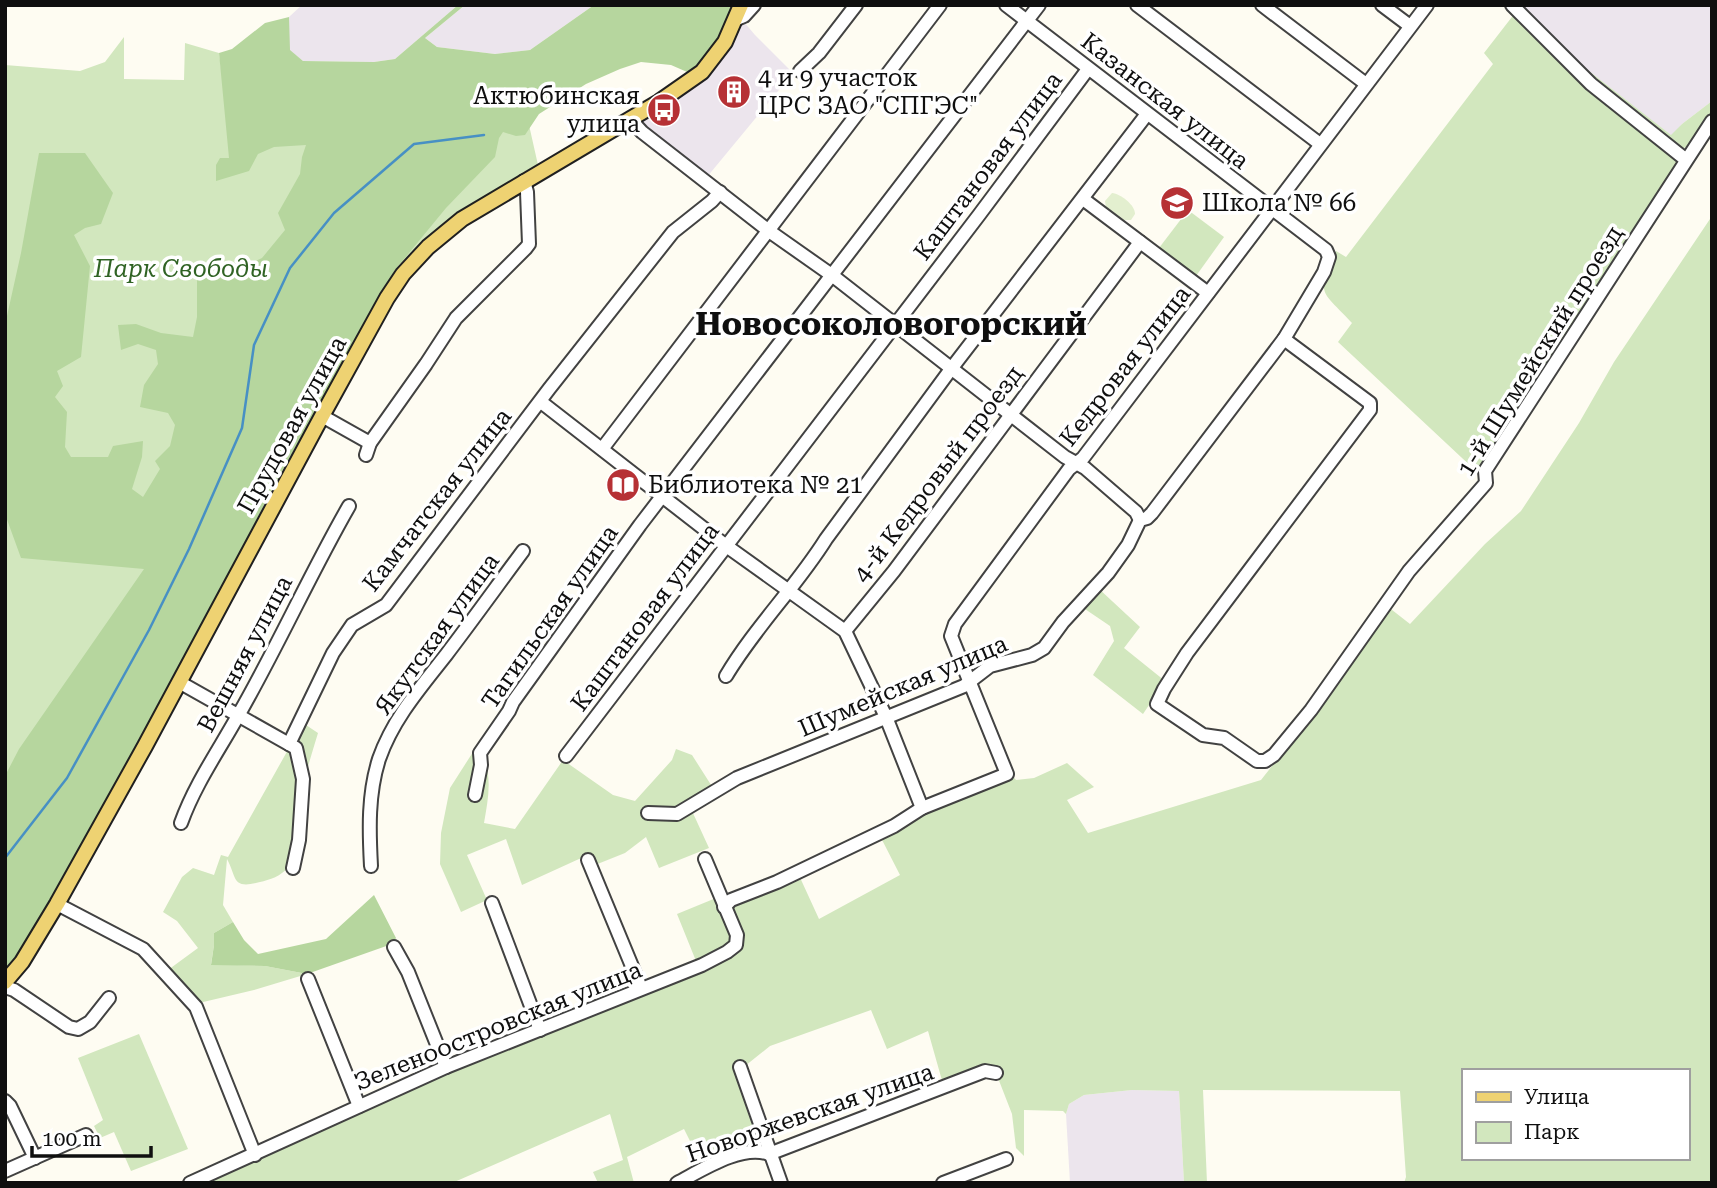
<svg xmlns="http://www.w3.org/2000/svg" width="1717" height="1188" font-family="'Roboto Serif',serif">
<rect width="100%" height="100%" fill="#fefcf2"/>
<g fill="#ece5ed">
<path d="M302,5H458L395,59L374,62L303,61L289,50V17Z"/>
<path d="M465,5H594L530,50L495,54L437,47L425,38Z"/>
<path d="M1518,5H1712V101L1682,124L1672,136L1553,43Z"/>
<path d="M744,22L755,35L793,73L707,177L644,128L642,121L645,116L721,56Z"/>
<path d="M1132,1090L1179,1091L1184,1183H1070L1066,1114L1069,1104L1084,1095Z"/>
</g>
<g fill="#d2e7be" fill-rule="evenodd">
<path d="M1515,13L1673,154L1678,163L1674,174L1477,472L1338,342L1352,323C1319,288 1317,296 1336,251L1346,257L1493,64L1484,53Z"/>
<path d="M124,37V79L184,80L185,43L219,53L225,98L529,125L538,165L460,214L371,288L301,416L50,905L5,976V65L80,71L105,62Z"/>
<path d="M1553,43L1671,135L1682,124L1712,101C1712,117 1697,148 1679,149L1592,81Z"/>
<path d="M1188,210L1224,237L1196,276L1159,248Z"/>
<path d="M1712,216V1183H1404L1406,1177L1400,1091L1203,1090L1207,1183H1184L1179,1091L1132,1090L1084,1095L1069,1104L1066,1114L1063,1111L1024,1110V1156L1016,1148L1012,1114L998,1078L992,1073L943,1084L928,1031L887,1049L871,1010L770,1046L745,1066L768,1146L759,1145L702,1165L684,1129L627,1157L634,1183H598L593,1172L623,1160L610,1114L452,1183H204L357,1110L696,961L677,914L716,898L728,896L797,871L819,919L900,875L879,834L1011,774L1016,780L1034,778L1067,763L1094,787L1067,800L1088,833L1261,780L1314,713L1387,606L1410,624L1485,544L1521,511L1579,423L1614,362ZM1463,1071H1687V1158H1463Z"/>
<path d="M1098,588L1140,627L1124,648L1165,681L1143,714L1093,675L1114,641L1110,626L1082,607Z"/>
<path d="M303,723L318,733C314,747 309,761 306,775C303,796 299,851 288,867C282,876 269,880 260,882C231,890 237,877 227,859L223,905L233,922L214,933V945L211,964L265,966L307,974L254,990L199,1003L168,970L198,948L177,921L163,912L182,877L193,868L214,875L221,855L228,857Z"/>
<path d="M676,749L692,755L713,788L692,811L709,848L659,868L646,837L625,853L595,865L589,858L579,859L522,885L506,839L467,855L487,900L461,912L440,864L441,833L450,788L473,752L482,755C493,776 488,800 484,823L515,829L563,760L613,795L635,801L672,760Z"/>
<path d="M139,1034L188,1149L131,1171L114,1132L100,1138L94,1126L103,1120L78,1058Z"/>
</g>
<g fill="#b6d69e">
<path d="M458,5H465L425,38L437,47L495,54L530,50L594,5H737L723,40L694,75L671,65L641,62L620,69L586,84L539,114L525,135L516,136L503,132L499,138L495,157L446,208L395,270L277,480L154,719L17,960L5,972V776L19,749L144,569L21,558L5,514V325L21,253L39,153H85L113,193L101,224L85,228L74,235L90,266L81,357L57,371L63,386L55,397L67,412L65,447L71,457H108L113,446L143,441L142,457L132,489L143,497L160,469L155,461L170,446L175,425L168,413L140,407L144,385L158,364L156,350L138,344L121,350L118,325L136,324L161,333L193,337L197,317V274L206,265L227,274L262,258L285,230L278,213L300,174L302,157L306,145L274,147L258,154L249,171L216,181V165L220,158H229L219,53L232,49L265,23L289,17L290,50L303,61L374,62L395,59Z"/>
<path d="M374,895L396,938L392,944L307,974L265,966L211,965L214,945V933L233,922L244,940L258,954L326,939Z"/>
</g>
<path fill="#e3efcf" d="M1112,193C1121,194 1135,205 1135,214L1131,220H1123L1106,208L1105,201Z"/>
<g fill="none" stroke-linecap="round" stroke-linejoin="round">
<path stroke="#4790c4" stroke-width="2.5" d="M5,858L67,778L149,630L189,549L242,428L254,345L290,268L334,213L414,144L484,135"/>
<g stroke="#424242" stroke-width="16">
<g id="minor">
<path d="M1137,5L1320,144"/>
<path d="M1262,5L1366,84"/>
<path d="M1382,5L1410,26"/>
<path d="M1512,5L1591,84L1685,159"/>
<path d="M737,19L744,16L754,5"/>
<path d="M800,71L819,53L856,5"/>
<path d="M630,119L642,132L769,231L833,276L1065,457L1085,468L1136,512L1140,520"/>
<path d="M1083,199L1208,293"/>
<path d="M1284,339L1370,403V410L1187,653L1164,689L1157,704L1203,735L1224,738L1257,761H1265L1274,755L1311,710L1409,571L1486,483L1485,471L1712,121"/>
<path d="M541,402L725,545L845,631L886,717L922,808"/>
<path d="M322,416L370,443"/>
<path d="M602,449L940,5"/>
<path d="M366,455L370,443L426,364L456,318L526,248L529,244L527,192L524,181"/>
<path d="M845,631L894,571L1140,242"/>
<path d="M726,676C755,627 796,587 826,539L951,369L1147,114"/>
<path d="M179,682L296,748L303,779L299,840L293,868"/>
<path d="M289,744L333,653L352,625L386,605L549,389L673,232L712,201L720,192"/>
<path d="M566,756L979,215L1088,69"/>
<path d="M475,795L481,765L480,753L509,711L513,702L640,525L1039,5"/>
<path d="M648,813L677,814L737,778L964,686L990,666L1032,655L1044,648L1063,622L1108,573L1128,545L1140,520L1147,518L1152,513L1284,339L1324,272L1329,257L1326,250L1006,5"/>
<path d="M181,823C195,784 219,750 239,714C278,646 310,574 349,506"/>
<path d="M588,860L641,988"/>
<path d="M371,866C369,829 368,794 379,759C393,719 420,688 446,655C472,621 497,586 523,551"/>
<path d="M492,903L540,1030"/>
<path d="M57,904L143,949L196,1007L255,1155"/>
<path d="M724,907L731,900L777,882L894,826L922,808L1007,774L951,636L955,624L1069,469L1083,458L1427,5"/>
<path d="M394,947L408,972L446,1067"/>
<path d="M308,979L359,1106"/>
<path d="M5,987L14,990L69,1027L78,1029L90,1022L109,998"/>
<path d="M740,1067L781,1183"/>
<path d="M5,1101L10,1106L35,1158"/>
<path d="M5,1171L86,1135"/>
<path d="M190,1183L446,1067L702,965L727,952L736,945L737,935L705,859"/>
<path d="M677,1183C702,1170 741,1144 769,1154L985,1071L996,1073"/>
<path d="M943,1183L1006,1159"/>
</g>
</g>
<g stroke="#202020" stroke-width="18">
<path id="major" d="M5,982L22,962L57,904L145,746L322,416L387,298L403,274L428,247L462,219L659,102L702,72L725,42L741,5"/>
</g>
<use href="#minor" stroke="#fff" stroke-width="12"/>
<use href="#major" stroke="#eed272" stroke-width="14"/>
</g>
<defs>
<g id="building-disc" transform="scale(1.75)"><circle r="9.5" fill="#b63135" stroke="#fff"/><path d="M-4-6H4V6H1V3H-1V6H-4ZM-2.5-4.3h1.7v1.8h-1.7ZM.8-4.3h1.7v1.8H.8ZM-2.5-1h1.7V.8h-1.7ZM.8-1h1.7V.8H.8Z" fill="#fff"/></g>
<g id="bus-disc" transform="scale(1.75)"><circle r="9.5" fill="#b63135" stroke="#fff"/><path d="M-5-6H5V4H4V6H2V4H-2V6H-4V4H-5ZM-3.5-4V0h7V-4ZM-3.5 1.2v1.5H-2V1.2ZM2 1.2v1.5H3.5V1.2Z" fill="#fff"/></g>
<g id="school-disc" transform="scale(1.75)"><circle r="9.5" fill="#b63135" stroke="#fff"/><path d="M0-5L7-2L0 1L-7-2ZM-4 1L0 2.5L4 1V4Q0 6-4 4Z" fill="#fff"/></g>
<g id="library-disc" transform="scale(1.75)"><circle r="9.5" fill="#b63135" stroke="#fff"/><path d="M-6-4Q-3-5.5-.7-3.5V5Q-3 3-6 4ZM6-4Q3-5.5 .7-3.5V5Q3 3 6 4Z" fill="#fff"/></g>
</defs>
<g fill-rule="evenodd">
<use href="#building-disc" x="734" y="92"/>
<use href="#bus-disc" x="664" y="110"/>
<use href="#school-disc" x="1177" y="203"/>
<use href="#library-disc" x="623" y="485"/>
</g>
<g text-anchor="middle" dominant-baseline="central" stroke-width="7" stroke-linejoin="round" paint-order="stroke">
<g font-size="24" fill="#0f0f0f" stroke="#fff" text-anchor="start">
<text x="758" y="78">4 и 9 участок<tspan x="758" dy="28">ЦРС ЗАО "СПГЭС"</tspan></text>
<text x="640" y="96" text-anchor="end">Актюбинская<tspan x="640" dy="28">улица</tspan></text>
<text x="1202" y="203">Школа № 66</text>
<text x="648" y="485">Библиотека № 21</text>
</g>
<g font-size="24" fill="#0f0f0f" stroke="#fff">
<text transform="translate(1165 101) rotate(38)">Казанская улица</text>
<text transform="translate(988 166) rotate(-53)">Каштановая улица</text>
<text transform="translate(1540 351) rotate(-58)">1-й Шумейский проезд</text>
<text transform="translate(1125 366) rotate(-52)">Кедровая улица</text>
<text transform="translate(292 425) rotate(-61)">Прудовая улица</text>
<text transform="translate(938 474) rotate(-53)">4-й Кедровый проезд</text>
<text transform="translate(437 500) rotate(-52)">Камчатская улица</text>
<text transform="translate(550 617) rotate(-55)">Тагильская улица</text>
<text transform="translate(645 617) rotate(-53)">Каштановая улица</text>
<text transform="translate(437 634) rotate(-54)">Якутская улица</text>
<text transform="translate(245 654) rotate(-62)">Вешняя улица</text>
<text transform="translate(903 686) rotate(-23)">Шумейская улица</text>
<text transform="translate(498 1026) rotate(-22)">Зеленоостровская улица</text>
<text transform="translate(810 1113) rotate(-19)">Новоржевская улица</text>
</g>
<g font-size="24" font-style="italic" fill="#306324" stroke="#fff">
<text x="181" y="269">Парк Свободы</text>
</g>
<g font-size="32" font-weight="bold" fill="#0f0f0f" stroke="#fff">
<text x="891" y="324">Новосоколовогорский</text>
</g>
</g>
<rect width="1717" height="1188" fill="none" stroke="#0f0f0f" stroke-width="14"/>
<rect x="1462" y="1069" width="228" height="91" fill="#ffffff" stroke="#9f9f9f" stroke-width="2"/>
<rect x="1476" y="1092" width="35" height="10" fill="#eed272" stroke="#9f9f9f" stroke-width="2"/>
<text x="1524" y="1104" font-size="21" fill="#0f0f0f">Улица</text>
<rect x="1476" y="1122" width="35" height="21" fill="#d2e7be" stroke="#9f9f9f" stroke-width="2"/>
<text x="1524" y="1139" font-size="21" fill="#0f0f0f">Парк</text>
<path d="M32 1146v10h119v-10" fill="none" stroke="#0f0f0f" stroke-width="3.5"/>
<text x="42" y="1146" font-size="21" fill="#0f0f0f" stroke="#ffffff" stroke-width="5" paint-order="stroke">100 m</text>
</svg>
